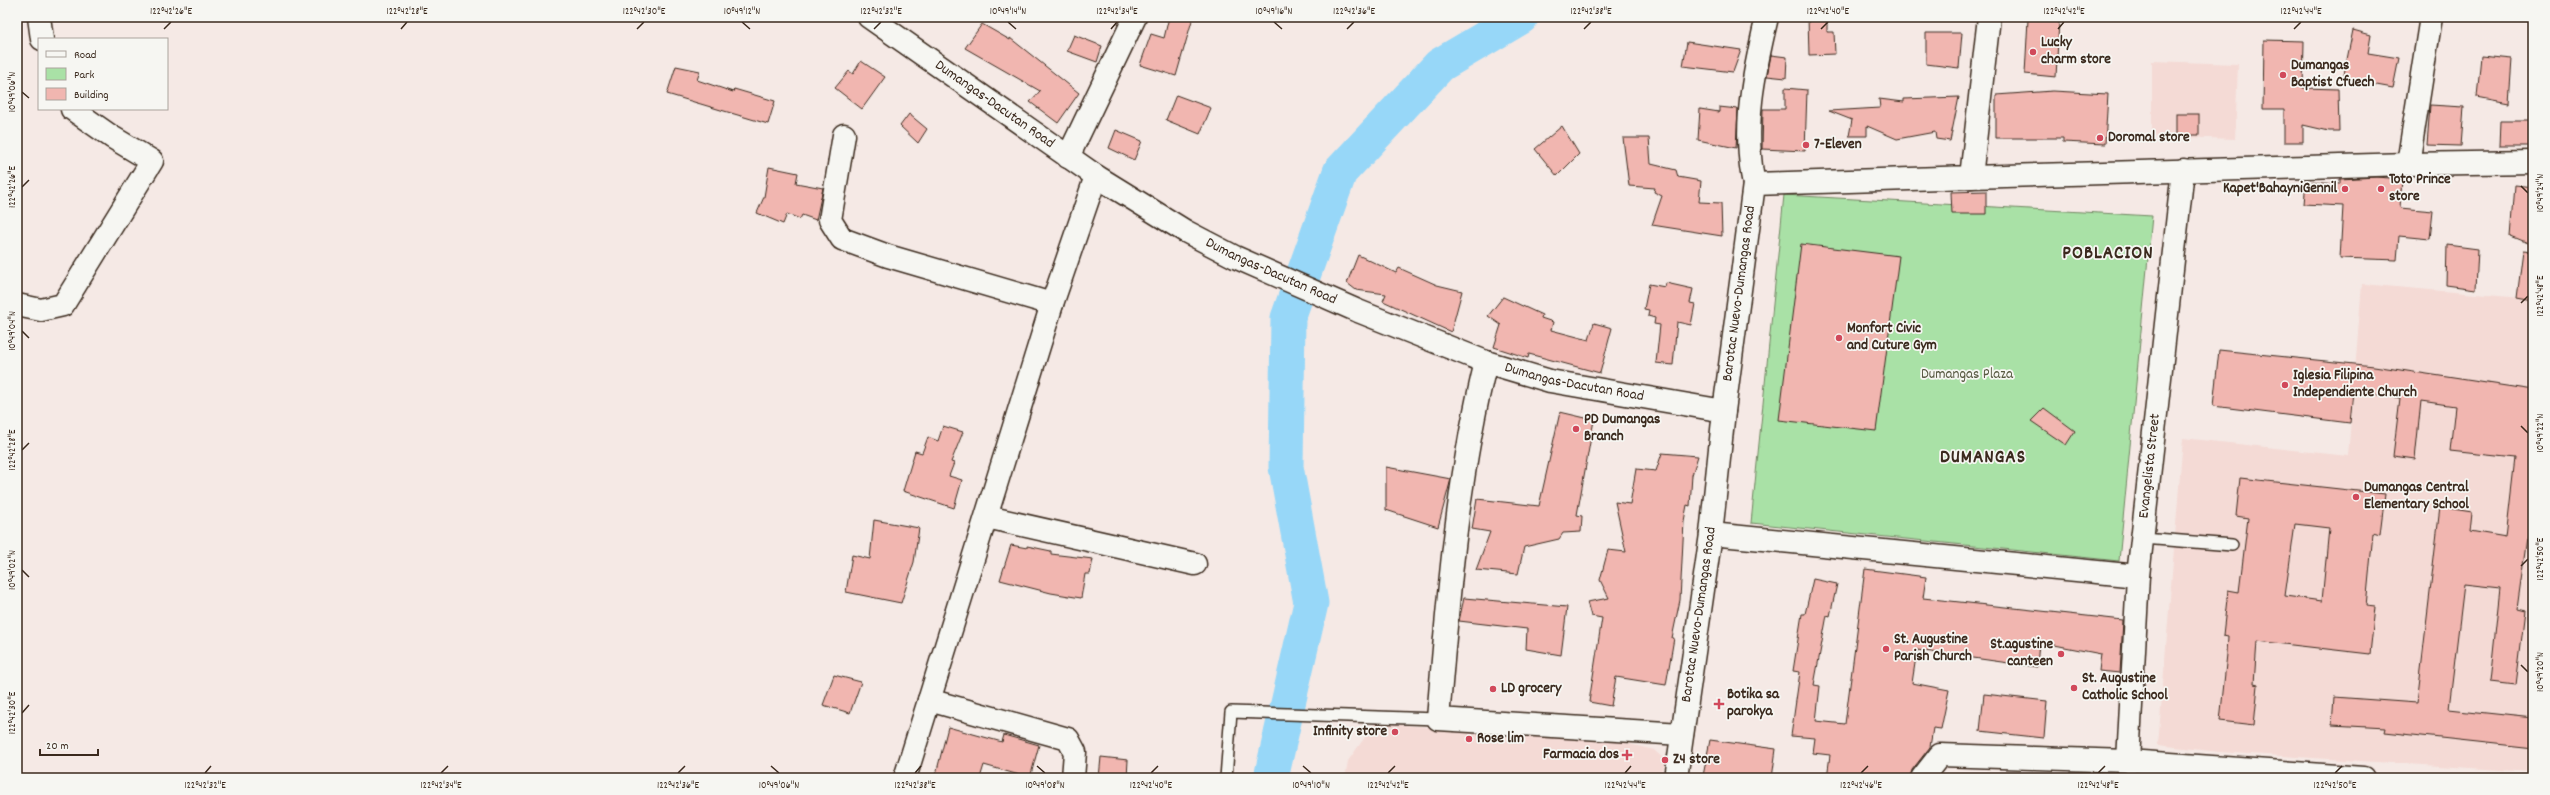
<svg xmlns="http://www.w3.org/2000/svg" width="2550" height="795" font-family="Dekko,sans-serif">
<rect width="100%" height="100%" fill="#f5e9e5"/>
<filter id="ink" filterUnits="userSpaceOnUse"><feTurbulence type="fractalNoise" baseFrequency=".025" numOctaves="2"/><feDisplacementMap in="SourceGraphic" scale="8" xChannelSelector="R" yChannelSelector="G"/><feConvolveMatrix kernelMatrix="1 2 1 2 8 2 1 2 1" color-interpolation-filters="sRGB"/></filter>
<g filter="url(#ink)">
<g fill="#f4dad5">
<path d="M2152,61L2238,64L2235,139L2152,136Z"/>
<path d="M2362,284L2533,299V772L2219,752L2158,745L2183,438L2348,456Z"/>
<path d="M1375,723L1621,742L1654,750L1665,760L1662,778H1345L1348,761Z"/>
</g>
<path fill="#a9e1a6" stroke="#728662" d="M1784,195L2152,216L2119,561L1751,523Z"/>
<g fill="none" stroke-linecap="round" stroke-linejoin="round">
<path stroke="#97d7f8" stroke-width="35" d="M1271,778L1311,603L1286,467L1288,318L1340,172L1440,65L1521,17"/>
</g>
<g fill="#f1b6b0" stroke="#3b2a1e" fill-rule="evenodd">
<path d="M1169,17H1193L1176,76L1140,65L1151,34L1164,38Z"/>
<path d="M1808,17H1827V32H1834L1835,54L1809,55Z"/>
<path d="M2028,19L2059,21L2056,77L2025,74Z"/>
<path d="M982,24L1010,40V38L1079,93L1058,123L1030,102L1040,91L965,48Z"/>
<path d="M2353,30L2371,35L2368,53L2399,58L2393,88L2343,79Z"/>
<path d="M1926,33H1962L1959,68L1926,64Z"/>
<path d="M1074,35L1102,46L1097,62L1067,51Z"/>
<path d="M2264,40L2304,41L2303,88L2338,89L2339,131H2329L2303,125V142H2284V109H2263Z"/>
<path d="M1687,42L1741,50L1733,72L1683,66Z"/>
<path d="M1771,55L1787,57L1786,78L1767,76Z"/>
<path d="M2481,56L2512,59L2509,103L2477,97Z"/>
<path d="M861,61L885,77L862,109L835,88L849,71L853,74Z"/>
<path d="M676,66L700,71L697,80L733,92L734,89L775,101L768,124L667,94Z"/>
<path d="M1785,88L1807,90L1805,151L1762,149L1763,109H1785Z"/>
<path d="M2053,91L2108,94L2105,144L2063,142V138H1996V95Z"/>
<path d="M1176,95L1211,108L1200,134L1166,120Z"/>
<path d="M1959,97L1950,141L1936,139L1935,132L1897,139L1867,126V136H1849L1852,120L1829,111L1880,108L1879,99L1904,102V99Z"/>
<path d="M2430,105L2464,107L2461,146L2427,145Z"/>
<path d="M1719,107L1738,109L1736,148L1698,140L1700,109L1719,112Z"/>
<path d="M909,114L927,129L918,143L900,126Z"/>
<rect x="2176" y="114" width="23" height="21"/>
<path d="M2500,121H2533V146H2499Z"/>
<path d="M1562,126L1579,154L1557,176L1535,149Z"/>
<path d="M1116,130L1142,141L1134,160L1109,148Z"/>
<path d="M1623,138H1649L1651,164L1676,170L1678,177L1701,181L1699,202L1721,203L1722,236L1652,225L1662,196L1654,192L1655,188L1629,186Z"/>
<path d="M769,167L798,173L796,183L823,188L816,220L802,215L800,219L787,214L783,224L757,213L764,197Z"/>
<path d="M2376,177L2402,179L2400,208L2433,211L2430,239L2399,236L2397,260L2340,258L2343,206L2304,204L2306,182L2340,184V179Z"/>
<path d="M2515,185L2533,187V245L2511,236Z"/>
<path d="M1986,191V214H1952L1951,192Z"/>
<path d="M1801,244L1899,256L1876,431L1779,420Z"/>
<path d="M2447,245L2478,249L2476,289L2446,285Z"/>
<path d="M2523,250L2533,251V301L2517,298Z"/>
<path d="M1358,255L1396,273L1399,268L1437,285L1462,291L1451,332L1383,301L1386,294L1356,290L1347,283Z"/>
<path d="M1666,283L1693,289L1690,303L1695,304L1691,325L1677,322L1673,365L1656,363L1660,325L1654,324L1655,318L1648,316L1649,310L1644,309L1649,284L1665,287Z"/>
<path d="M1503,297L1542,315L1541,318L1553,322L1551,330L1589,340L1594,323L1612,328L1600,373L1529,354L1528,358L1494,347L1501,325L1488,316Z"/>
<path d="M2219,350L2374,366L2533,390V537L2527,536L2517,609L2525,611L2516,685L2490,682L2500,588L2464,584L2449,709L2533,718V748L2385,732L2386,728L2332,725L2334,697L2417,703L2440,507L2472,512L2470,531L2506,537L2515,458L2450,451L2455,406L2421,401L2415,459L2393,456L2400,398L2353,391L2350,423L2213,406Z"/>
<path d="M2044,408L2075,431L2066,445L2031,421Z"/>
<path d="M1560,412L1594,420L1577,515L1582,516L1581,532L1563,533L1559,539L1524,547L1518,574L1476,570L1490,532L1472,529L1477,499L1539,506Z"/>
<path d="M943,426L963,432L951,462L954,463L949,476L962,480L954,508L903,491L915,451L922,453L928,437L938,441Z"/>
<path d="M1662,453L1698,456L1692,475L1690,506L1687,505L1684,521L1680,600L1672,638H1674L1666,685L1616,677L1611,706L1589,702L1602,618L1591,616L1587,602L1609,598L1600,580L1608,550L1626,552L1615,502L1630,504L1636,469L1656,471Z"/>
<path d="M1386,467L1451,479L1438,527L1386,510Z"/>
<path d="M2240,478L2385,494L2380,535L2373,533L2366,606L2375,607L2370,654L2257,641L2254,684L2258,685L2254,725L2220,721L2227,654L2228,636L2223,635L2228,590L2239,592L2248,518L2236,516ZM2295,524L2329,528L2322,601L2285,596Z"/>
<path d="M874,520L919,528L914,562L901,603L846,592L852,555L870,559Z"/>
<path d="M1011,545L1027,548V546L1051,551V554L1093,559L1090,574H1085L1081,598L1051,593L1000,580Z"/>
<path d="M1865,569L1926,577L1923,598L2123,620L2120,673L2099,671L2101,654L2039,642L2037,667L1917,650L1912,683L1949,690L1941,729L1933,728L1930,747L1912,770L1910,778H1827L1830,755L1813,753L1815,738L1791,736L1800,672L1793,671L1802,614H1805L1813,579L1837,584L1830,616L1827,615L1814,685L1820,686L1816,721L1845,724Z"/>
<path d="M1464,598L1567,607L1561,655L1526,649L1527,629L1459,621Z"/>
<path d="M834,675L861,682L850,713L823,705Z"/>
<path d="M1984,694L2047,701L2044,738L1980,731Z"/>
<path d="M948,727L1002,742L1004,735L1039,745L1030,778L984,765L980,778H935Z"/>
<path d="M1710,740L1776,749L1772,778L1703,776Z"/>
<path d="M1101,757L1128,760L1127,778H1099Z"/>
</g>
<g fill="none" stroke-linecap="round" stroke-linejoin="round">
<g stroke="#3b2a1e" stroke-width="14">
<g id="lane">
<path d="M2143,538L2232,545"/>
<path d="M1226,778L1231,712L1438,719"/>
</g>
</g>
<g stroke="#3b2a1e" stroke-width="25">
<g id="street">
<path d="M39,17L42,39"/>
<path d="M844,135L830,220L842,239L888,256L1052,304"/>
<path d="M1068,157L1135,17"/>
<path d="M2408,164L2431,17"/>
<path d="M1754,184C1742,127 1754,72 1767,17"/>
<path d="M17,305L41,310L63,305L152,161L112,137L72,109"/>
<path d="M1486,362C1457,479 1448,599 1438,719L1682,734"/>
<path d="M987,517L1195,564"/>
<path d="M1711,534L2138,576"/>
<path d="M929,700L1068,739L1075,752L1073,778"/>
<path id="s1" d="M2128,761L2138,576L2183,170"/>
<path d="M1922,778L1940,755L2128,761L2364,778"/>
</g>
</g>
<g stroke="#3b2a1e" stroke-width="25">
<g id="secondary">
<path d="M1971,177L2408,164L2533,162"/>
<path d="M905,778L1052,304L1096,176"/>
<path id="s2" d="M1676,778L1711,534L1724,411"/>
</g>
</g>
<g stroke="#3b2a1e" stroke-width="25">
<g id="primary">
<path id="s3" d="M869,17L1096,176L1185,231L1235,257L1358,311L1486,362L1550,381L1724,411L1754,184L1971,177L1989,17"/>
</g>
</g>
<use href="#lane" stroke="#f6f6f2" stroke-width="11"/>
<use href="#street" stroke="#f6f6f2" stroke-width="22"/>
<use href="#secondary" stroke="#f6f6f2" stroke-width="22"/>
<use href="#primary" stroke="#f6f6f2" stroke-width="22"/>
</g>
</g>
<path fill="none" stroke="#3b2a1e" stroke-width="1.5" d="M742,22L750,29M1008,22L1016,29M1274,22L1282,29M164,29L171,22M401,29L407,22M637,29L644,22M874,29L881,22M1111,29L1117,22M1347,29L1354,22M1584,29L1591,22M1821,29L1828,22M2058,29L2064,22M2294,29L2301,22M22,92L29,98M2521,186L2528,193M22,187L29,180M2521,303L2528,296M22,331L29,338M2521,426L2528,433M22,450L29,443M2521,566L2528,559M22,570L29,577M2521,665L2528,672M22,713L29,705M771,766L779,773M1037,766L1045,773M1303,766L1311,773M205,773L211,766M441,773L448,766M678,773L685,766M915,773L921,766M1151,773L1158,766M1388,773L1395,766M1625,773L1631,766M1861,773L1868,766M2098,773L2105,766M2335,773L2342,766"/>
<g fill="#d1495b" stroke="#f6f6f2" stroke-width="1.5">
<circle cx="2033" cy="52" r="4"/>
<circle cx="2283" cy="75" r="4"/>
<circle cx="2100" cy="138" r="4"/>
<circle cx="1806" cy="145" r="4"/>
<circle cx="2345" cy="189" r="4"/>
<circle cx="2381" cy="189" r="4"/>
<circle cx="1839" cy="338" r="4"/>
<circle cx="2285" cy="385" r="4"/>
<circle cx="1576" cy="429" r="4"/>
<circle cx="2356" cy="497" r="4"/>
<circle cx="1886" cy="649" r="4"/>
<circle cx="2061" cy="654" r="4"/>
<circle cx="2074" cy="688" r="4"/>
<circle cx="1493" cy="689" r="4"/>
<path d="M1717 698h4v4h4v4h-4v4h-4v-4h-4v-4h4z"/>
<circle cx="1395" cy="732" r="4"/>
<circle cx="1469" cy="739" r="4"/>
<path d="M1625 749h4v4h4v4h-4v4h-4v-4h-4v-4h4z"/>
<circle cx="1665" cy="760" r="4"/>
</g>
<g text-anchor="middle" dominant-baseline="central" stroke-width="3.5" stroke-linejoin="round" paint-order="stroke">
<g font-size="15" font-weight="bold" fill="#3b2a1e" stroke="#f6f6f2" text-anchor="start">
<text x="2041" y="43">Lucky<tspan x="2041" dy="17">charm store</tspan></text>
<text x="2291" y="66">Dumangas<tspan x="2291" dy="17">Baptist Cfuech</tspan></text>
<text x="2108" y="138">Doromal store</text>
<text x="1814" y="145">7-Eleven</text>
<text x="2389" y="180">Toto Prince<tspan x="2389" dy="17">store</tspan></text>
<text x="2337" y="189" text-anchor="end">Kapet'BahayniGennil</text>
<text x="1847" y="329">Monfort Civic<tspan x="1847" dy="17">and Cuture Gym</tspan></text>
<text x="2293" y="376">Iglesia Filipina<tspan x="2293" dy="17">Independiente Church</tspan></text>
<text x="1584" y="420">PD Dumangas<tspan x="1584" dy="17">Branch</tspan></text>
<text x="2364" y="488">Dumangas Central<tspan x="2364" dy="17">Elementary School</tspan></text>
<text x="1894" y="640">St. Augustine<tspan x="1894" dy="17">Parish Church</tspan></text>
<text x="2053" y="645" text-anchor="end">St.agustine<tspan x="2053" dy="17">canteen</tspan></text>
<text x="2082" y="679">St. Augustine<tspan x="2082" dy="17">Catholic School</tspan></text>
<text x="1501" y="689">LD grocery</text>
<text x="1727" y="695">Botika sa<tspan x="1727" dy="17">parokya</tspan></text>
<text x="1387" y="732" text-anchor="end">Infinity store</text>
<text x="1477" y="739">Rose lim</text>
<text x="1619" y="755" text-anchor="end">Farmacia dos</text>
<text x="1673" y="760">Z4 store</text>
</g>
<g font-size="15" fill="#3b2a1e" stroke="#f6f6f2">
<text stroke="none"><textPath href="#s3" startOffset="153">Dumangas-Dacutan Road</textPath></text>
<text stroke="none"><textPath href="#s3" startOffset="477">Dumangas-Dacutan Road</textPath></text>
<text stroke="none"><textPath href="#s3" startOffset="1072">Barotac Nuevo-Dumangas Road</textPath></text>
<text stroke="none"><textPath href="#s3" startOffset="801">Dumangas-Dacutan Road</textPath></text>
<text stroke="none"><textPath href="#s1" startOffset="296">Evangelista Street</textPath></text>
<text stroke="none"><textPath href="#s2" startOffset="165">Barotac Nuevo-Dumangas Road</textPath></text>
</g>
<g font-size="15" fill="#565840" stroke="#f6f6f2">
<text x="1967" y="375">Dumangas Plaza</text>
</g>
<g font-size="19" font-weight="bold" letter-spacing="1" fill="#3b2a1e" stroke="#f6f6f2">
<text x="2108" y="254">POBLACION</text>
<text x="1983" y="458">DUMANGAS</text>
</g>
</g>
<rect width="2550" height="795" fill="none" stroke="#f6f6f2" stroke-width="44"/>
<rect x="38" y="38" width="130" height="72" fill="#f6f6f2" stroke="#aba49d"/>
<rect x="46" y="51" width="20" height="6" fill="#f6f6f2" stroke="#aba49d"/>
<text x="74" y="58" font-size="12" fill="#3b2a1e">Road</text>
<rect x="46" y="68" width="20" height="12" fill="#a9e1a6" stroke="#aba49d"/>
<text x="74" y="78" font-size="12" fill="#3b2a1e">Park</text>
<rect x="46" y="88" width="20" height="12" fill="#f1b6b0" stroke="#aba49d"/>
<text x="74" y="98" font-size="12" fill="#3b2a1e">Building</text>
<path d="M40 749v6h58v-6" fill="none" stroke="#3b2a1e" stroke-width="2"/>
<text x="46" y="749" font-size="12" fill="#3b2a1e" stroke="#f6f6f2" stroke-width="3" paint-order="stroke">20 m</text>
<rect x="22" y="22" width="2506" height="751" fill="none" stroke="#3b2a1e" stroke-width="1.5"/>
<g font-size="10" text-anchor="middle" fill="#3b2a1e">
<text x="171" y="14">122°42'26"E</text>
<text x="407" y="14">122°42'28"E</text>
<text x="644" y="14">122°42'30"E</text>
<text x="742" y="14">10°49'12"N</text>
<text x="881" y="14">122°42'32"E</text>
<text x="1008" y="14">10°49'14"N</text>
<text x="1117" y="14">122°42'34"E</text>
<text x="1274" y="14">10°49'16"N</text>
<text x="1354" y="14">122°42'36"E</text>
<text x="1591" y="14">122°42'38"E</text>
<text x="1828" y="14">122°42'40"E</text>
<text x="2064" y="14">122°42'42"E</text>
<text x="2301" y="14">122°42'44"E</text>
<text transform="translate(11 92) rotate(-90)" y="4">10°49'06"N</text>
<text transform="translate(11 187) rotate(-90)" y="4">122°42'26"E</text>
<text transform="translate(2539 193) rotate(-90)" y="4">10°49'24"N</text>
<text transform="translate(2539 296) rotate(-90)" y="4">122°42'48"E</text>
<text transform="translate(11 331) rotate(-90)" y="4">10°49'04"N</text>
<text transform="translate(2539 433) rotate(-90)" y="4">10°49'22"N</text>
<text transform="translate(11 450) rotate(-90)" y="4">122°42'28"E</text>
<text transform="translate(2539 559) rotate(-90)" y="4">122°42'50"E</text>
<text transform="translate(11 570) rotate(-90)" y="4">10°49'02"N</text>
<text transform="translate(2539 672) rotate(-90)" y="4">10°49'20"N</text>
<text transform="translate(11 713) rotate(-90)" y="4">122°42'30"E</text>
<text x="205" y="788">122°42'32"E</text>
<text x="441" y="788">122°42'34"E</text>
<text x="678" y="788">122°42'36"E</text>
<text x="779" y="788">10°49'06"N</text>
<text x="915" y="788">122°42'38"E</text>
<text x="1045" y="788">10°49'08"N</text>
<text x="1151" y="788">122°42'40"E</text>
<text x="1311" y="788">10°49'10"N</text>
<text x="1388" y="788">122°42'42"E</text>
<text x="1625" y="788">122°42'44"E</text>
<text x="1861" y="788">122°42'46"E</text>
<text x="2098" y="788">122°42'48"E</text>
<text x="2335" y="788">122°42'50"E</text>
</g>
</svg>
